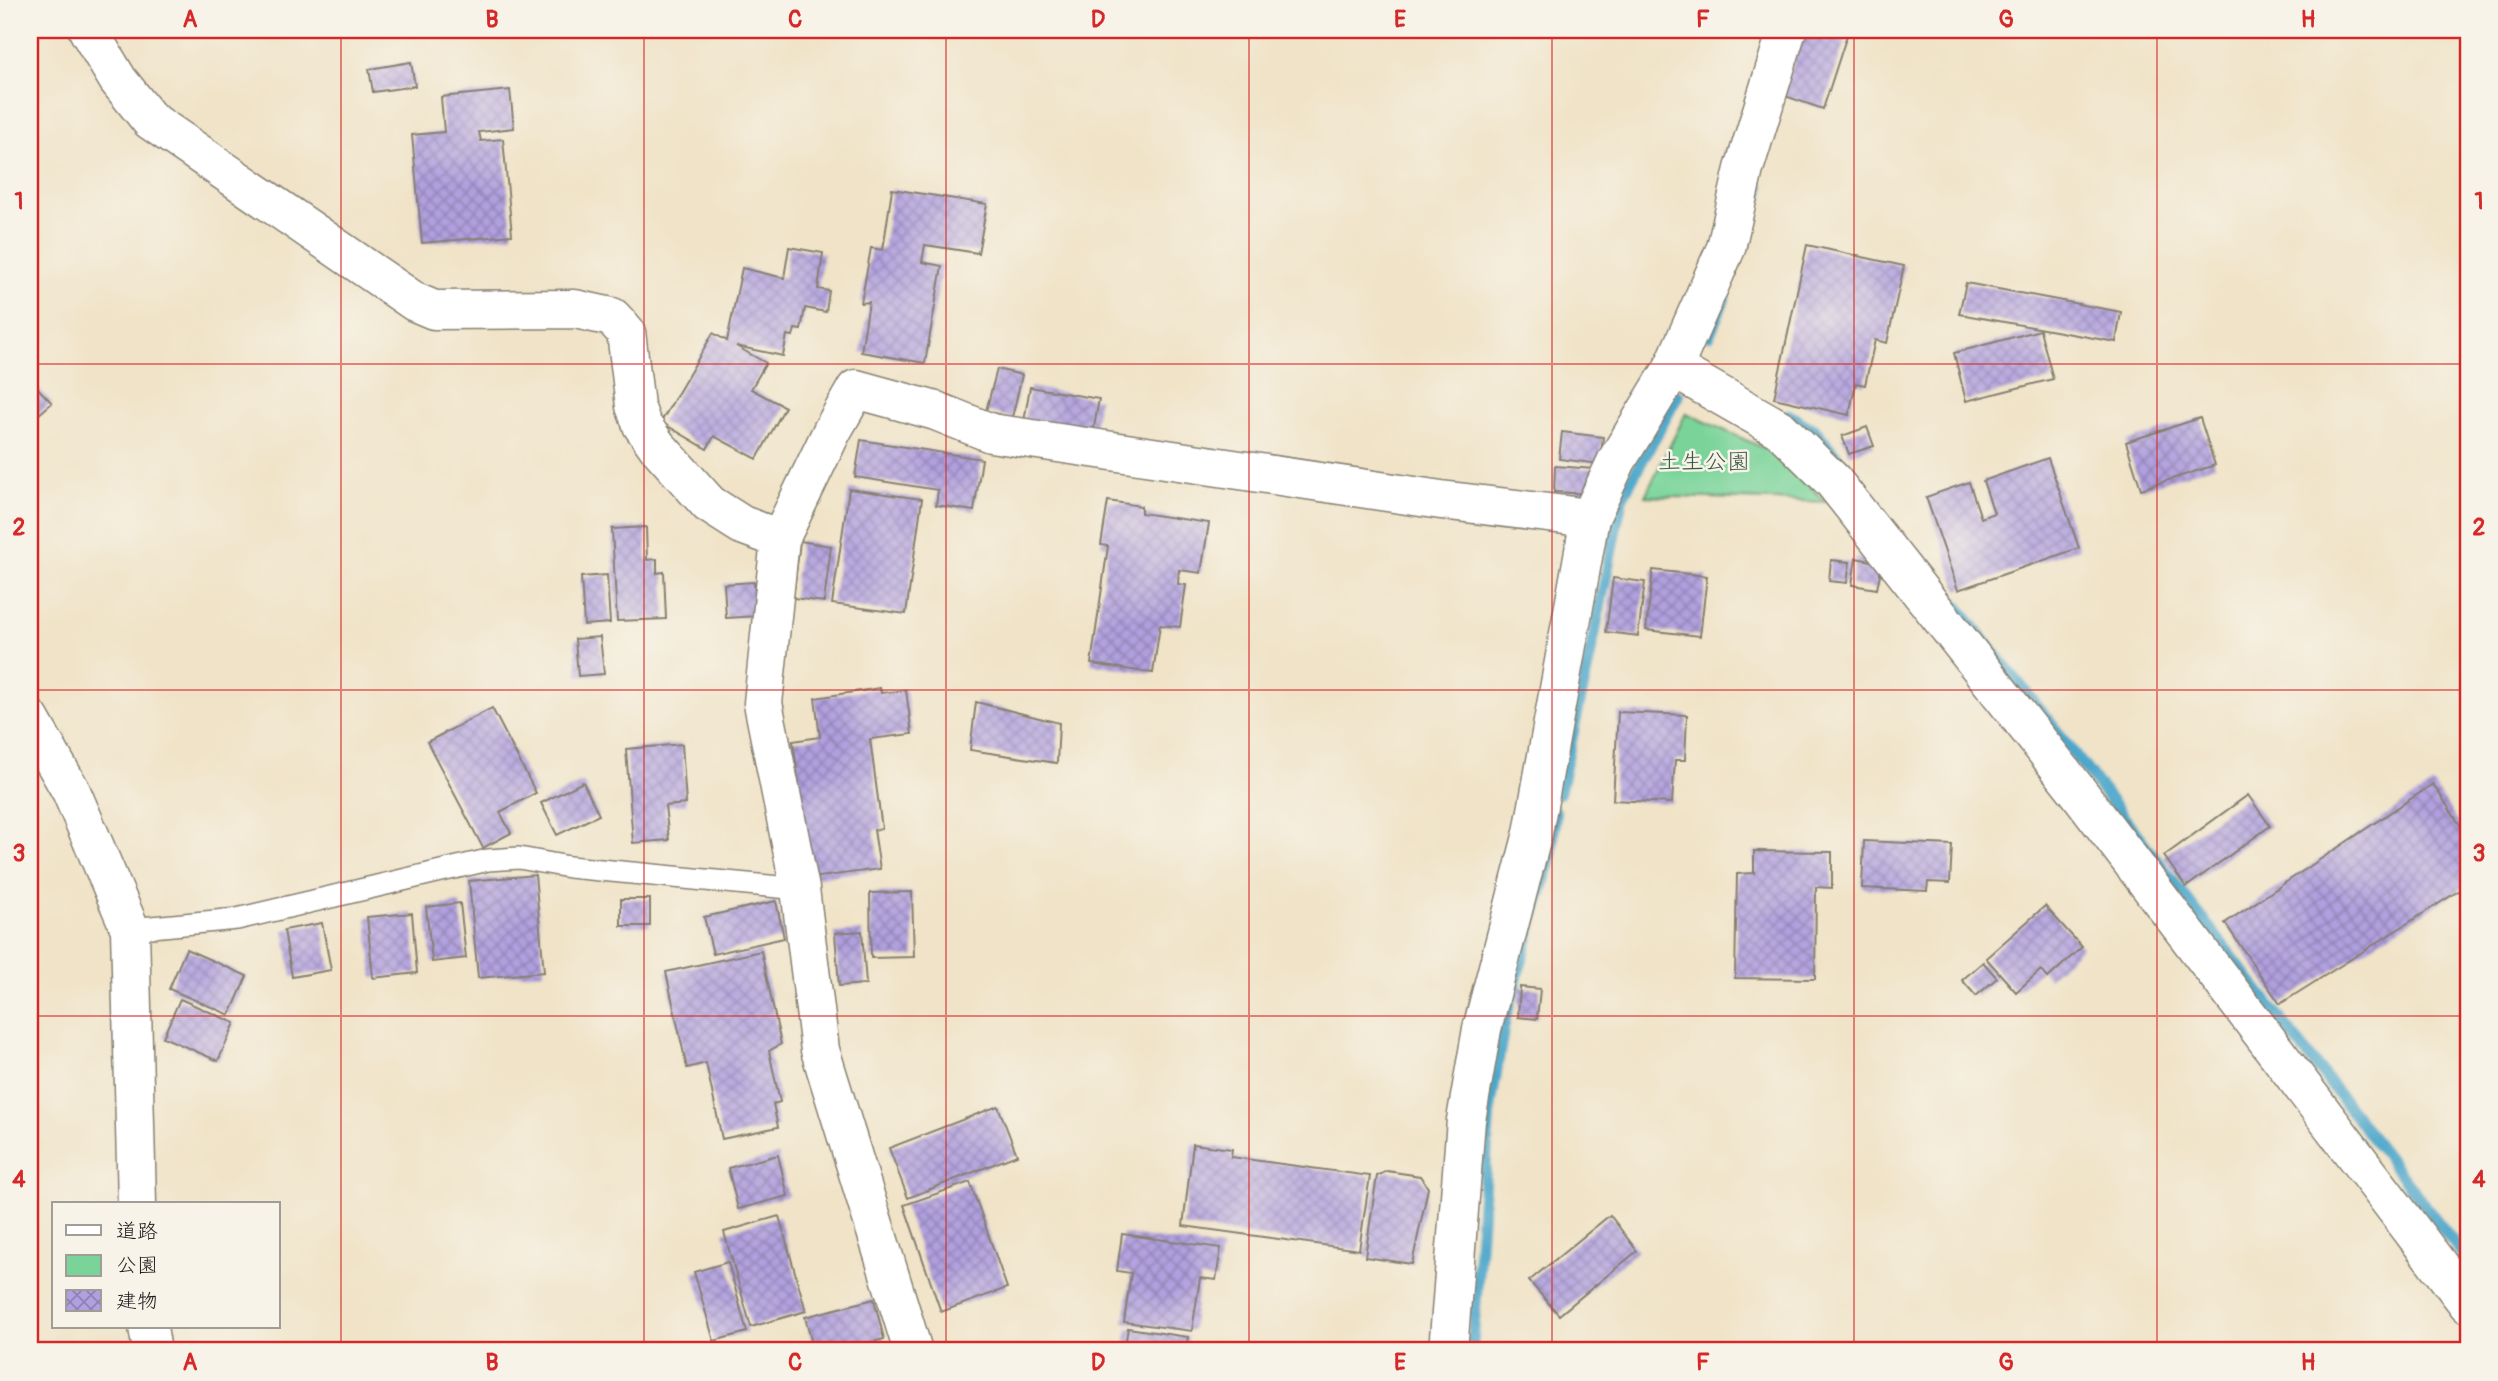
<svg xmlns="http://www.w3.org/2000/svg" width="2498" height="1381" font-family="Pangolin,'Klee One',sans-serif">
<defs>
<pattern id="building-cross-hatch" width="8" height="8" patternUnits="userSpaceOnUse" patternTransform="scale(1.75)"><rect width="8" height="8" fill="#b1a0df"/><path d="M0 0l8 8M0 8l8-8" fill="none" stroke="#8f82b4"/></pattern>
</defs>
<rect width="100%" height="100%" fill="#f7f3e8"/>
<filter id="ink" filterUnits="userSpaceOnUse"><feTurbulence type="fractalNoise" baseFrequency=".0143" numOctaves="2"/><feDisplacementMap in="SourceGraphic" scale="14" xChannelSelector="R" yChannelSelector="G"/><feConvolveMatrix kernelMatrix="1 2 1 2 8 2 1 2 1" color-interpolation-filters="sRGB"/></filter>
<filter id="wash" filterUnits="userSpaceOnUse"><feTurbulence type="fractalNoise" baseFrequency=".00686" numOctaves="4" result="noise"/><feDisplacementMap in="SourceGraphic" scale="28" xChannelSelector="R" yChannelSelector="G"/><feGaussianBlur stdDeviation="1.57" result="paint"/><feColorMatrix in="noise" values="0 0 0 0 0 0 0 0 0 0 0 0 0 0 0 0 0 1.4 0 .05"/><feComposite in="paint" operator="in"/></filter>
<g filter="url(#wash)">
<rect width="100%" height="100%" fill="#f0e3c7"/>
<path fill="#7ad49a" stroke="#4b785b" stroke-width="2" d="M1686,413L1777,454L1826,502L1645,496Z"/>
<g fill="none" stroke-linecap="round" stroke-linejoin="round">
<g stroke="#4ea7cb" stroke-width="12">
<path d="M1745,244L1752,223L1759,187"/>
<path d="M1709,335L1725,297"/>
<path d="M1788,415L1816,431L1852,476"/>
<path d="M1912,550L2044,715L2468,1261"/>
<path d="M1559,793L1588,665L1622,497L1678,395"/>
<path d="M1472,1351L1489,1115L1505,1018L1551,857L1555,811"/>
</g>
</g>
<g id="blocks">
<g fill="url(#building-cross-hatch)">
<path d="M1804,30H1830L1847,35L1823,109L1782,95Z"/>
<path d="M411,62L415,86L373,92L369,69Z"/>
<path d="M510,90L514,128L479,132L481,141L503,139L512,235L422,243L412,135L444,132L441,97Z"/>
<path d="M892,189L987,204L978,253L925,245L922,262L942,266L925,363L861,352L869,302L861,303L871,248L883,250Z"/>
<path d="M1807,245L1904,266L1887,343L1875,340L1865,385L1856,383L1849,415L1774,398Z"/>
<path d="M789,247L823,253L818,289L829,291L826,312L805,308L801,330L795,329L793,336L787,335L783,356L736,346L766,363L751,389L785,407L757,459L714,436L707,449L661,422L713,333L727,341L742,268L784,278Z"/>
<path d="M1966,283L2121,312L2116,342L1959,314Z"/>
<path d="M2040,330L2053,379L1966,401L1954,353Z"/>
<path d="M997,369L1022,375L1012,418L986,411Z"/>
<path d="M30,380L52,403L30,422Z"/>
<path d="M1030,387L1099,399L1092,439L1023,427Z"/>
<path d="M2200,418L2215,465L2141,489L2126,442Z"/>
<path d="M1867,427L1874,446L1849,454L1842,436Z"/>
<path d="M1562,432L1603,437L1600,464L1559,459Z"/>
<path d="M861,440L982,459L974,511L936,505L938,490L855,477Z"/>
<path d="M2048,458L2079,548L1958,590L1926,497L1969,482L1981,518L1994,513L1983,481Z"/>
<path d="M1555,466L1594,469L1592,494L1554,492Z"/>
<path d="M849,489L922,499L906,614L832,604Z"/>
<path d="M1108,501L1141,506V513L1209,523L1201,573L1179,570L1178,584L1186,585L1180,627L1160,625L1153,673L1091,664L1108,546L1101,545Z"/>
<path d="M646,527L647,560L657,559V573L664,572L666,619L617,621L612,529Z"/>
<path d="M800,541L831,546L824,602L793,598Z"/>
<path d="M1856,558L1882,563L1877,589L1852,585Z"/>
<path d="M1831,560L1850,562L1847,583L1829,581Z"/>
<path d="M1653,570L1707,576L1700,636L1646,630Z"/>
<path d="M607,575L610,623L584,625L581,577Z"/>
<path d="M1613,578L1645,582L1638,636L1606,632Z"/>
<path d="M754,582L757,616L726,618L724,584Z"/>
<path d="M600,637L604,674L578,676L575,639Z"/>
<path d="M880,688L881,693L906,690L912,734L870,739L882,829L874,830L880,869L812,878L793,741L820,737L815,698Z"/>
<path d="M976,702L1059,723L1057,763L970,750Z"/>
<path d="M492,708L536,793L500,812L511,833L483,848L427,742Z"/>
<path d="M1618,712L1687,715L1685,760H1675L1672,803L1613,800Z"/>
<path d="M682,744L686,804L665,806L669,840L633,843L626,749Z"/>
<path d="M583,782L599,815L557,835L541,803Z"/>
<path d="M2433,784L2468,837V885L2280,1004L2225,923Z"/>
<path d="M2248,795L2270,826L2186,887L2164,856Z"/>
<path d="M1864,841L1952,845L1950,883L1928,882L1927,891L1862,888Z"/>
<path d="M1754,851L1832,852V888L1816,887L1815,979L1735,978L1737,874L1754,873Z"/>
<path d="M535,875L544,972L478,978L469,881Z"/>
<path d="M912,892L914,957L871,958L870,893Z"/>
<rect x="621" y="899" width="29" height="27"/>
<path d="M776,901L784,938L713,954L704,917Z"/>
<path d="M460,903L466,958L432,962L426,907Z"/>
<path d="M2045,906L2082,947L2048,978L2041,970L2016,992L1986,958Z"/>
<path d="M412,913L417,973L373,978L367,917Z"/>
<path d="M322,923L331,970L292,977L284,930Z"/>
<path d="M862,931L866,984L839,986L835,933Z"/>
<path d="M186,949L247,976L230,1015L169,989Z"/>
<path d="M761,951L781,1044L769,1051L780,1102L773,1104L778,1127L722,1139L706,1063L687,1068L666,972Z"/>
<path d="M1983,962L1997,978L1976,996L1962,980Z"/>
<path d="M1520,987L1540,989L1537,1019L1518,1017Z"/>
<path d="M180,999L235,1023L218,1061L163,1037Z"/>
<path d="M998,1106L1017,1155L908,1198L889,1148Z"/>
<path d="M1193,1144L1232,1149L1231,1157L1370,1176L1359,1250L1183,1226Z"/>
<path d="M778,1155L788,1196L738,1209L728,1168Z"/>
<path d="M1387,1171L1420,1176L1428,1188L1412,1264L1365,1257L1377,1176Z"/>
<path d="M970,1182L1007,1288L941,1312L904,1205Z"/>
<path d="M1610,1215L1637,1251L1559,1315L1529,1281Z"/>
<path d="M779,1216L806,1311L751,1327L724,1232Z"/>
<path d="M1122,1234L1221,1248L1216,1280L1200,1278L1192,1331L1124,1322L1131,1273L1117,1271Z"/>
<path d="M728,1262L747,1332L714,1341L694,1272Z"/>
<path d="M874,1299L884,1339L839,1351H814L805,1317Z"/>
<path d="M1128,1328L1188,1337L1186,1351H1124Z"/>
</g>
</g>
</g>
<g filter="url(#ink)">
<use href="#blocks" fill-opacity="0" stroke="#868072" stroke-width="2"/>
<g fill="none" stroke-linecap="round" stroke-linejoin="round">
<g stroke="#868072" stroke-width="24">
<path id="lane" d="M130,929L237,919L488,860L519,858L569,867L800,889"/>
</g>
<g stroke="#868072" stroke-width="41">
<g id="street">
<path d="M88,30L118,80L150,120L415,302L434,310L575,309L612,317L626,332L635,406L642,425L657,446L709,504L742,525L780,539"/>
<path d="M1673,368L1781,430L1833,481L2080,794L2468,1304"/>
<path d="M30,719L71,791L130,929L137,1204"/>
<path d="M148,1327L152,1351"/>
<path d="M913,1351L820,1050L800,889L763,703L780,539L832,431L856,389L936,411L991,433L1441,500L1590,518L1617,460L1673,368L1726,248L1744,169L1787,30"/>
<path d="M1448,1351L1466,1120L1482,1029L1533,833L1590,518"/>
</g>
</g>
<use href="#lane" stroke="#fff" stroke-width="21"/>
<use href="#street" stroke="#fff" stroke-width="38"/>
</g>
</g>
<path fill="none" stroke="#d62828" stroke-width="2" stroke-opacity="0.55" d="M341,30V1351M644,30V1351M946,30V1351M1249,30V1351M1552,30V1351M1854,30V1351M2157,30V1351M30,364H2468M30,690H2468M30,1016H2468"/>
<g text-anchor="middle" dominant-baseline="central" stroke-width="5" stroke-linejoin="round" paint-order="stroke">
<g font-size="23" fill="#3d5c48" stroke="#f7f3e8">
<text x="1704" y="461">土生公園</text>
</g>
</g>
<rect width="2498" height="1381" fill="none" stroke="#f7f3e8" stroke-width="77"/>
<rect x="52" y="1202" width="228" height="126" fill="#f7f3e8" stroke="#9f9d96" stroke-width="2"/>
<rect x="66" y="1225" width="35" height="10" fill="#ffffff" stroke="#9f9d96" stroke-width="2"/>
<text x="116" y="1238" font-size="21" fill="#1c1c1c">道路</text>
<rect x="66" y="1255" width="35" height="21" fill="#7ad49a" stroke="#9f9d96" stroke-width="2"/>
<text x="116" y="1272" font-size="21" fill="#1c1c1c">公園</text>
<rect x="66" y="1290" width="35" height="21" fill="url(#building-cross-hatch)" stroke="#9f9d96" stroke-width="2"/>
<text x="116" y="1308" font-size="21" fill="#1c1c1c">建物</text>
<rect x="38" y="38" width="2422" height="1304" fill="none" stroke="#d62828" stroke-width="2.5"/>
<g font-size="23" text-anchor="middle" font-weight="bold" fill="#d62828">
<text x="190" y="27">A</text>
<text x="492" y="27">B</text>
<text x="795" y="27">C</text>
<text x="1098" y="27">D</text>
<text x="1400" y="27">E</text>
<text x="1703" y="27">F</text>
<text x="2006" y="27">G</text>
<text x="2308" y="27">H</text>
<text x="19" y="209">1</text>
<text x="2479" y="209">1</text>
<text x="19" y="535">2</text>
<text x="2479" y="535">2</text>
<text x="19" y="861">3</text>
<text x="2479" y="861">3</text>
<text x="19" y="1187">4</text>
<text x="2479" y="1187">4</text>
<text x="190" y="1370">A</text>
<text x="492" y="1370">B</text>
<text x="795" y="1370">C</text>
<text x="1098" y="1370">D</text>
<text x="1400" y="1370">E</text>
<text x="1703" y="1370">F</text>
<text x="2006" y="1370">G</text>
<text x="2308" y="1370">H</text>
</g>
</svg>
